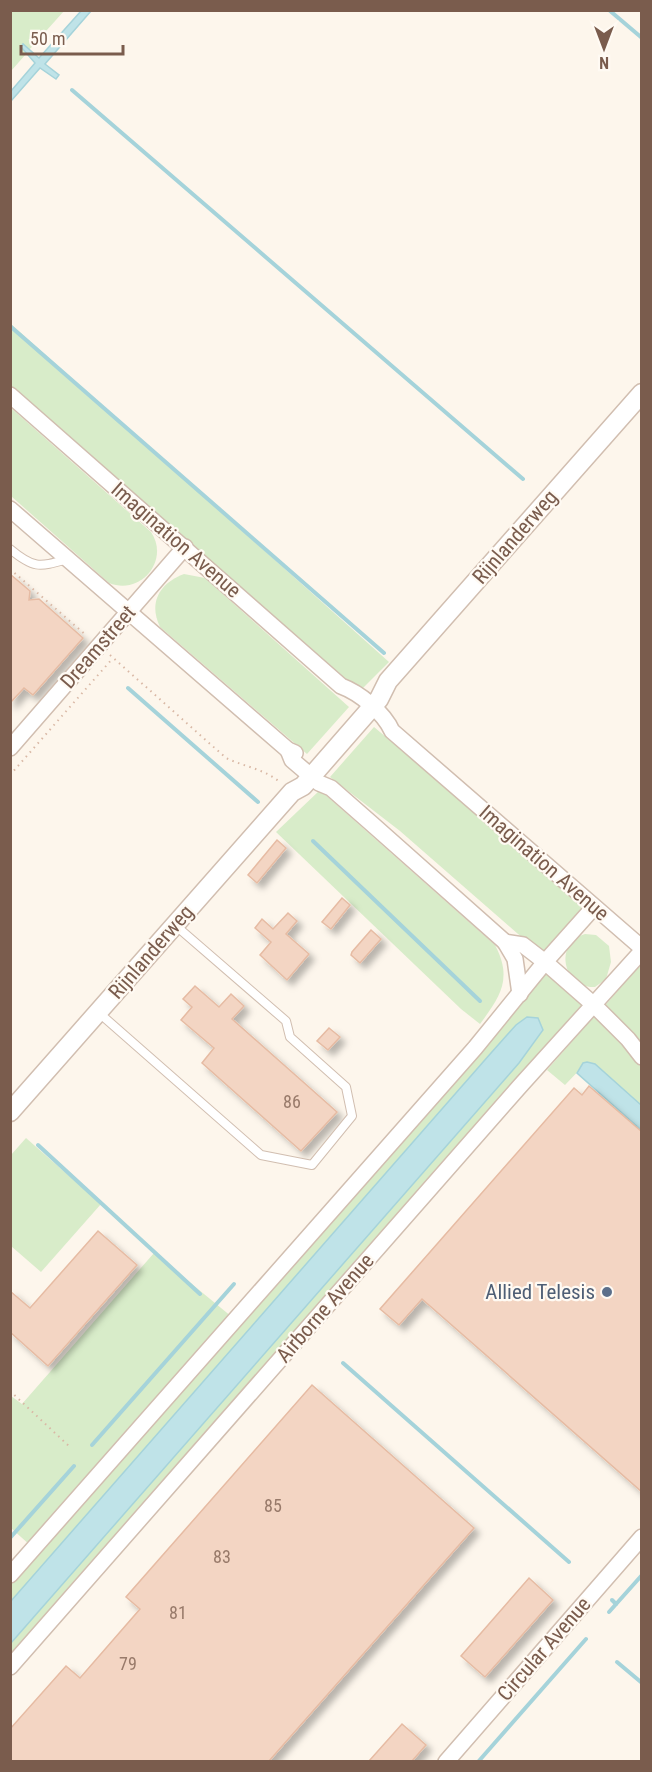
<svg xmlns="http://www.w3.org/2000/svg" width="652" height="1772" font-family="'Roboto Condensed',sans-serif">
<defs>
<filter id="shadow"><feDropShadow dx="5.5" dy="5.5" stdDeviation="3" flood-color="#0004"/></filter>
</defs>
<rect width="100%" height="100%" fill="#fdf6ec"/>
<g fill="#d8ecc9">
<path d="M11,11H64L29,50L24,45L21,47L26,54L11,71Z"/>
<path d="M11,324L389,662L359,692L11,386Z"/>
<path d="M11,408L151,532C170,560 141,596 109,583L11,496Z"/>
<path d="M184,574L205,578L349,707L307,754L160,627C148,602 160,583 184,574Z"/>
<path d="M374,727L449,790L581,906V909L541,954L400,831L330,777Z"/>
<path d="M320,790L495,945C513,979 500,997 480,1024L461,1009L276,832Z"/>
<path d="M585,934L596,935L609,946L611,962L606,979L595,987C563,989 553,943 585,934Z"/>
<path d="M639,966L641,969V1049L602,1009Z"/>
<path d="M547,974L584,1006L11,1660V1643L519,1063L543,1030L538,1018L516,1025L11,1601V1582L543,976Z"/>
<path d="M596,1014L628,1047L641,1067V1105L591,1063L587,1062L565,1085L547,1070Z"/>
<path d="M26,1138L101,1204L41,1272L11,1246V1155Z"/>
<path d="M154,1253L232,1317L31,1546L11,1528V1396L22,1404Z"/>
</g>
<g fill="#bfe3e8" stroke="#a5d3da" stroke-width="1.5">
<path d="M81,11H91L45,64L59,75L56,79L40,68L11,101V91L35,63L21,47L23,44L39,58Z"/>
<path d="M527,1017L538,1018L543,1030L519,1063L11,1643V1601L491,1053L516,1025Z"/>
<path d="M587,1062L595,1064L641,1105V1130L577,1073L583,1063Z"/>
</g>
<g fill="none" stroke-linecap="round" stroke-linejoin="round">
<g stroke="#a5d3da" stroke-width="4">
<path d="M609,10L642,38"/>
<path d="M72,90L523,479"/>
<path d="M10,326L384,653"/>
<path d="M128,688L258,802"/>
<path d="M313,841L480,1001"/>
<path d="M38,1145L200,1294"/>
<path d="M343,1363L569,1562"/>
<path d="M92,1445L234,1284"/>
<path d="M10,1538L74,1466"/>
<path d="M612,1600L616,1604"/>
<path d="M609,1612L642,1575"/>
<path d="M617,1662L642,1683"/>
<path d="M478,1762L586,1639"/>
</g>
</g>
<g fill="#f3d5c3" stroke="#e6bba3" stroke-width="1.5" filter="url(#shadow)">
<path d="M10,574L30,591L29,600L39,599L83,638L33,695L24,688L10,703Z"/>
<path d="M277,840L286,848L257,883L248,875Z"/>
<path d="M342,898L350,905L331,929L322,922Z"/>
<path d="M288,913L297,921L286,934L309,954L287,980L260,955L271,942L255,928L262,919L273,929Z"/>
<path d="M371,930L381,939L360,963L351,955L352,952Z"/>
<path d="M195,986L219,1007L231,994L244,1006L232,1019L337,1112L301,1151L202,1063L214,1048L181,1020L192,1007L183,999Z"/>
<path d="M329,1028L340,1037L328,1050L317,1041Z"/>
<path d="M589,1086L642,1132V1492L422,1299L399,1325L380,1309L574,1088L582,1095Z"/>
<path d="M98,1231L137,1265L48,1366L10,1332V1291L30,1308Z"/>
<path d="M312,1385L474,1528L269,1761H10V1729L66,1666L80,1678L140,1609L126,1597Z"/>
<path d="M529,1578L553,1600L485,1677L461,1656Z"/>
<path d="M402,1724L426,1745L412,1761H369Z"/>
</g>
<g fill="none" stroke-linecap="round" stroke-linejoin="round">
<g stroke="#d1beb0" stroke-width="10">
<g id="service">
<path d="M10,549C34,569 39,567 68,559"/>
<path d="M98,1012L261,1155L312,1165L352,1116L346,1087L290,1037L286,1021L175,925"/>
</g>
</g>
<g stroke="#d1beb0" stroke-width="18">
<g id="minor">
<path d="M10,395L341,686C360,693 384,713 392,731L642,948"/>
<path d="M10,509L288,750L295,753"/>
<path d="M10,748L185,547"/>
<path d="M288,750L292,760L319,783L331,788L372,824L505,942L523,945L545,962L594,1005L628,1039L642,1057"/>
<path d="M505,942L515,959L520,994"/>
<path d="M10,1575L475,1048L545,962L594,907"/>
<path d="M10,1667L520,1086L642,951"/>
<path d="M446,1762L642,1537"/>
</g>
</g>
<g stroke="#d1beb0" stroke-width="21">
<path id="tertiary" d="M10,1112L292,792L303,786L379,699L388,681L642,393"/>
</g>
<g stroke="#d9b8a5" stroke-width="2" stroke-dasharray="1.5 4.5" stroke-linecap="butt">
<path d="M10,569L87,636"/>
<path d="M110,655L226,758C245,767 265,769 281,783"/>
<path d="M10,775L113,658"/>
<path d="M10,1391L70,1447"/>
</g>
<use href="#service" stroke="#fff" stroke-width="8"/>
<use href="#minor" stroke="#fff" stroke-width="15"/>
<use href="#tertiary" stroke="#fff" stroke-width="18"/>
</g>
<circle fill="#5c6f8a" stroke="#fffaf3" stroke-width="2" cx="607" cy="1292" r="6"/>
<g text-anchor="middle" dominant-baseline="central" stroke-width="4.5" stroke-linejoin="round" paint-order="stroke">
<g font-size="18" fill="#987a6a">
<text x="292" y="1101">86</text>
<text x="273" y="1505">85</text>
<text x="222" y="1556">83</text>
<text x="178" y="1612">81</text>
<text x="128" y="1663">79</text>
</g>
<g font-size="21" fill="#7a5c4d" stroke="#fffaf3">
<text transform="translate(515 537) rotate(-49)">Rijnlanderweg</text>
<text transform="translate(176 540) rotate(41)">Imagination Avenue</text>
<text transform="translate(98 647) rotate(-49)">Dreamstreet</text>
<text transform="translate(544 863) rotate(41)">Imagination Avenue</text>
<text transform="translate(151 952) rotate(-49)">Rijnlanderweg</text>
<text transform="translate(325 1308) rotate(-49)">Airborne Avenue</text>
<text transform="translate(544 1649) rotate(-49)">Circular Avenue</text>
</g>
<g font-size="21" fill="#4e5e75" stroke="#fffaf3" text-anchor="end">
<text x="595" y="1292">Allied Telesis</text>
</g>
</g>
<rect width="652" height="1772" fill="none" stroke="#7a5c4d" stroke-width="24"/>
<g transform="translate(604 48) rotate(180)" stroke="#fffaf3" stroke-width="4.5" paint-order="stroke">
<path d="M0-4.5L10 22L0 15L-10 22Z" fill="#7a5c4d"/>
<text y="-9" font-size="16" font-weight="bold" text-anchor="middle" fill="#7a5c4d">N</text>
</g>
<path d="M21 45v9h102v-9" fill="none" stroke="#7a5c4d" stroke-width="3"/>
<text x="30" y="45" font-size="18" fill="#7a5c4d" stroke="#fffaf3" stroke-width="4.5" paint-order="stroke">50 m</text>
</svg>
